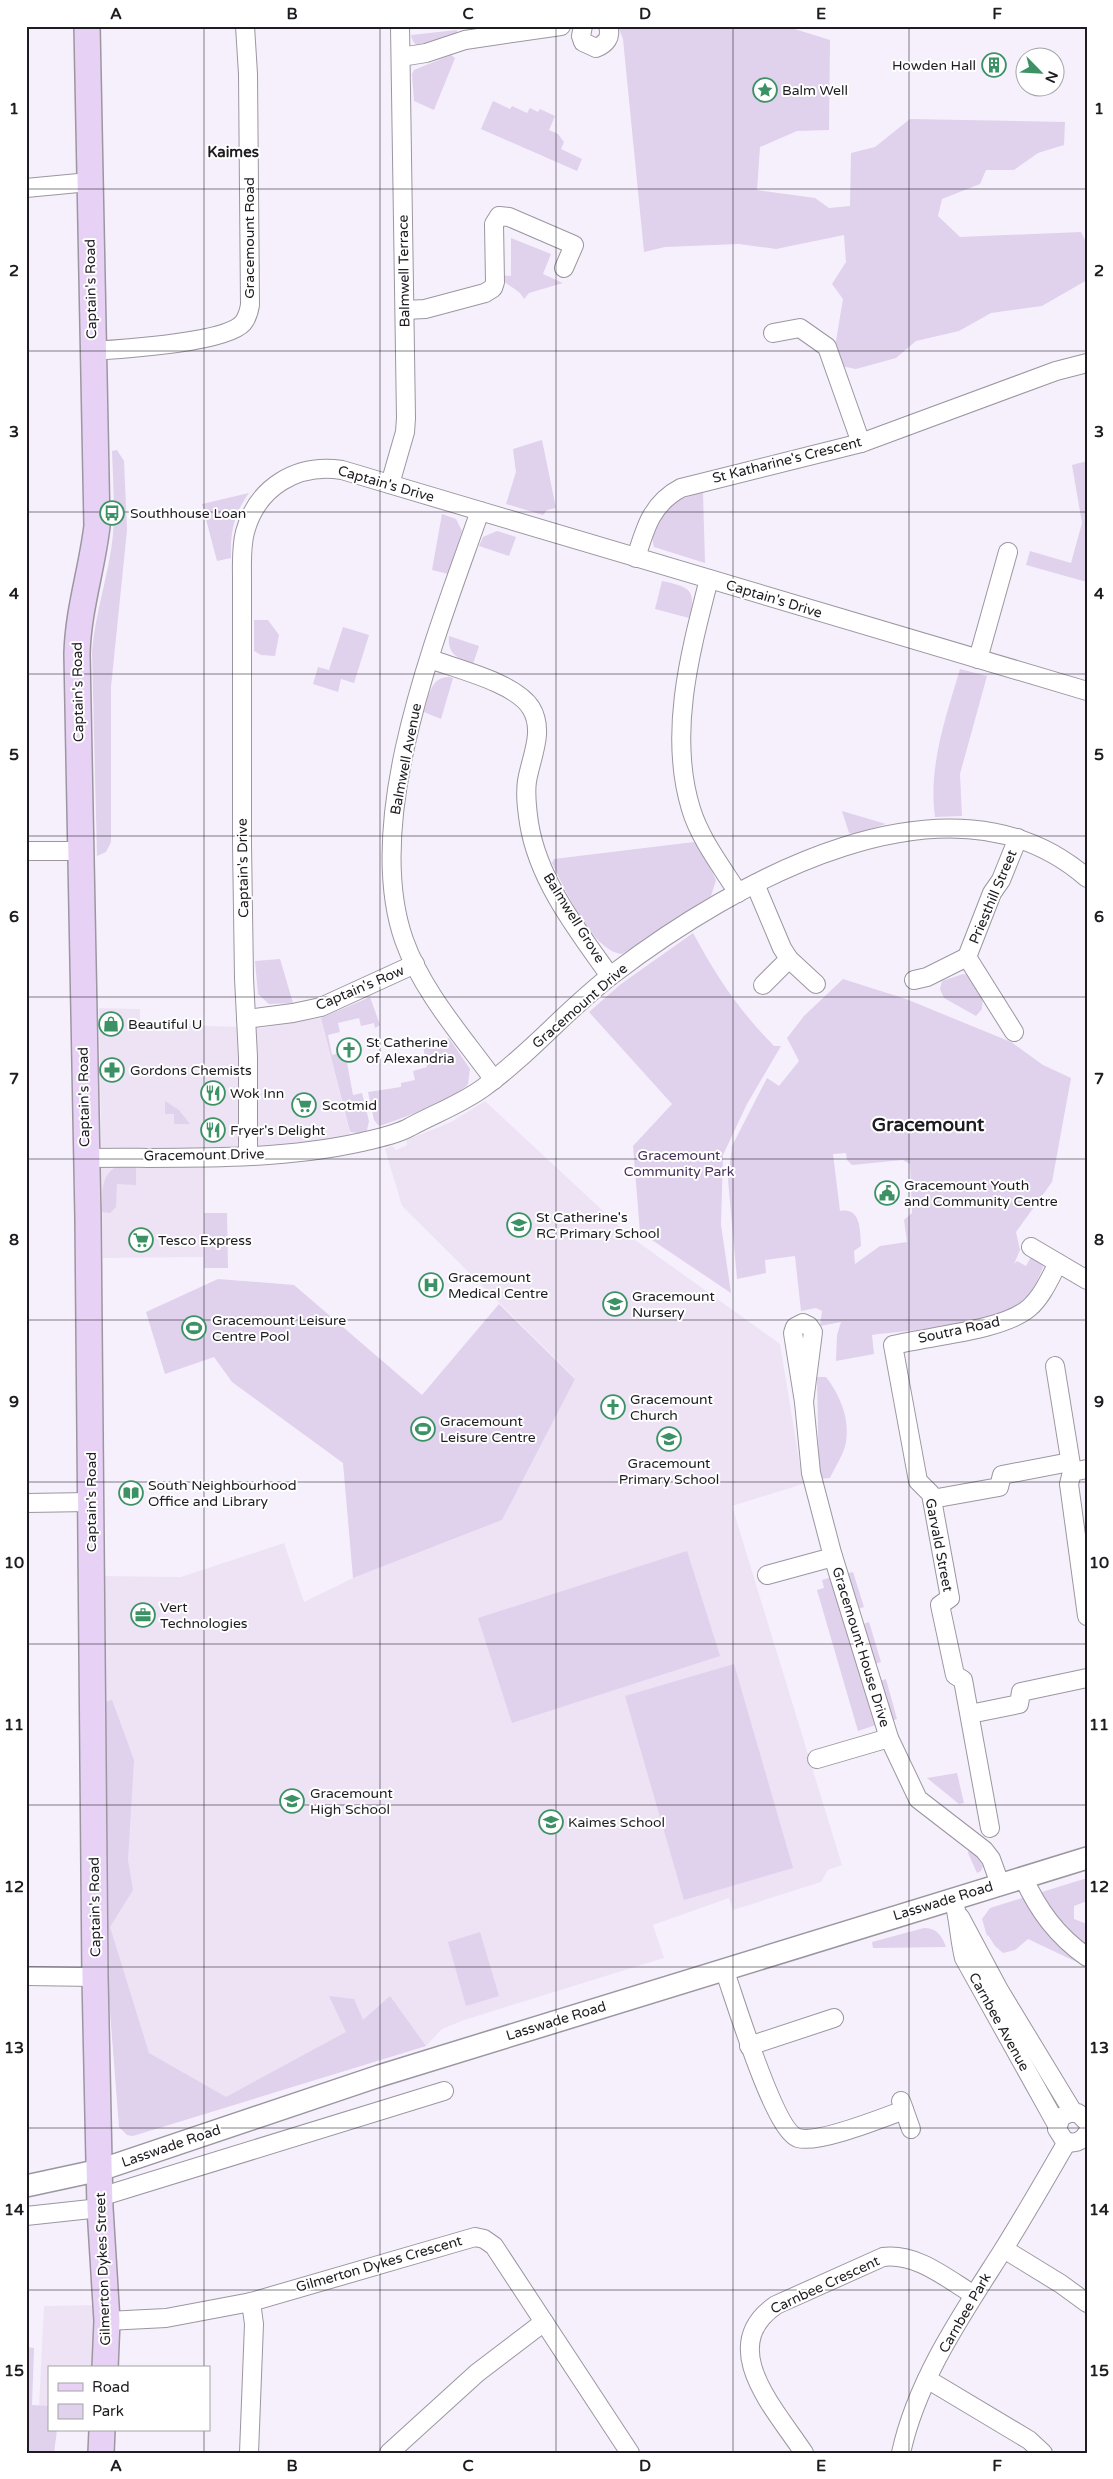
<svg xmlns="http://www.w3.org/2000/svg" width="1113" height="2479" font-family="'Varela Round',sans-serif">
<rect width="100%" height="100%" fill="#f6f0fc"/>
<g fill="#ede3f5">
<path d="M99,1008L140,1009V1023L261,1028L321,1018L351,1138L204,1150L203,1257L103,1258Z"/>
<path d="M485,1101L631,1237L780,1344L803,1484L732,1506L842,1865L828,1870L821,1882L733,1910L729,1898L653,1925L664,1958L464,2020L442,2029L426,2046L174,2123L109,1999L101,1576L181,1577L284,1543L304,1602L353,1578L502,1520L575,1378L402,1206L385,1149L392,1146L396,1150L407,1145V1140L451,1122Z"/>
<path d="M101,2305L100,2368H49V2406H39L44,2306Z"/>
</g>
<g fill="#e0d1ed" fill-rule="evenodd">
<path d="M618,26H785L830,40L829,130L797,131L760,147L757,190L815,198L829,208L850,206L851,153L875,147L910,119L1065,122L1064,145L1038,153L1014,170H986L980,184L942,199L938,216L960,237L1081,232L1087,244V280L1042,306L991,313L959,331L916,341L896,358L856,369L841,366L835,347L843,299L832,284L846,262L844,235L776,249L739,244L665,247L644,252L623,39Z"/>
<path d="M457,30V34C443,40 415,59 411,35Z"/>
<path d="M451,55L455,58L434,110L414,101L412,74L414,70Z"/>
<path d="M493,101L510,109L512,106L527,113L530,108L538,112L540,109L555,116L549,130L558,134L564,142L561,149L582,159L577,171L481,129Z"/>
<path d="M511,238L551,254L543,274L563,283L529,293L524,299C518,287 505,287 500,275L511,276Z"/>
<path d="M542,440L556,508L547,510L543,515L506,504L516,472L513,449Z"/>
<path d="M117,450L124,461L127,530L111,687V842L106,852L97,856L92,652C95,612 109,575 113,535C115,508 113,479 112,451Z"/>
<path d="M1087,461V582L1026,565L1030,551L1071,563L1082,523L1072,465Z"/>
<path d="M703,492L705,563L654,547C652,540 652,536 655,528C664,503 680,499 703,492Z"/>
<path d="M249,493C234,514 230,532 231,558L217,561L202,504Z"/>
<path d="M442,514L456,519L462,531L448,574L432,570Z"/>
<path d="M497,531L516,537L509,556L479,546L483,537Z"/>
<path d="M662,581C689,587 697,589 689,618L655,609Z"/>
<path d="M254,620H268L279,635L275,656L261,655L254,651Z"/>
<path d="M343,627L369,635L354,683L341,679L338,692L313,684L318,667L329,670Z"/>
<path d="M449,636L479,646L473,664C458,659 447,654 449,636Z"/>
<path d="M960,669L987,676L960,774L962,816L935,817C928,766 946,717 960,669Z"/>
<path d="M449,677L453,678L441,719L424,712C429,697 430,677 449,677Z"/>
<path d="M842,811L886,824L854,834L849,833Z"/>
<path d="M694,842L701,849L716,880L711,896L622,954C592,951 564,887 552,863L554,859Z"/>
<path d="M693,933C718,979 738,1009 774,1046H781L747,1104L723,1155L721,1225L731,1293L640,1232L633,1146L672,1104L589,1012L621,984Z"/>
<path d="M280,959L293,1003L269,1004L258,994L255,961Z"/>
<path d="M963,974L970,975L983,997L982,1009L976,1016L944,998L940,989L942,981Z"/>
<path d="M843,979L906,999L1011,1042L1043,1065L1071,1078L1052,1182L1016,1232L1020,1250L1014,1264L1017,1261L1026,1266L1032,1255L1039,1259L1043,1267C1038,1280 1032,1293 1021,1303C994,1326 908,1330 872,1335L874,1354L836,1361L837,1335L841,1322L820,1326L822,1311L816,1308L801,1311L795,1256L765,1260L766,1273L737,1279L728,1180L732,1146L767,1078L779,1086L799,1061L787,1038L804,1016ZM846,1153L847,1160L852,1165L903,1160L910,1164L912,1213L904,1220L907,1242L880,1246L855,1264L854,1251L861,1246C860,1230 861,1207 840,1211L833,1154Z"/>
<path d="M370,997L380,1025L375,1028L374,1023L361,1026L359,1018L338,1023L340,1032L328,1035L332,1055L345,1052L353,1095L362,1093L369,1121L367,1130L359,1133L350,1132L321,1018Z"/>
<path d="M449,1038L470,1069L468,1084C455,1099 399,1120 379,1126L374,1120L368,1092L401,1087V1083L415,1080L413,1071L427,1067L423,1046Z"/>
<path d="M165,1101L179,1110L190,1124H174V1114H165Z"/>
<path d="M117,1166H136V1185L117,1184L116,1207L110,1213L102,1212C103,1194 99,1177 117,1166Z"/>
<path d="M204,1213H227L228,1268H204Z"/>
<path d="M218,1279L294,1285L422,1395L499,1304L575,1379L502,1520L353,1578L343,1463L232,1382L214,1357L165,1374L146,1312Z"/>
<path d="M817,1377H826C840,1395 850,1419 846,1442C844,1454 835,1467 830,1478L819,1479Z"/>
<path d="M687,1551L720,1656L512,1723L478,1618Z"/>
<path d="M853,1572L864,1607L854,1610L844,1574Z"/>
<path d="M835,1576L879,1724L858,1731L817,1590L824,1588L822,1580Z"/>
<path d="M869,1622L881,1662L872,1665L860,1625Z"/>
<path d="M734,1664L793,1868L684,1900L625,1696Z"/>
<path d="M886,1679L897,1719L888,1722L876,1682Z"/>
<path d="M112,1700L134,1760L128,1860L133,1890L110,1927L149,2053L226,2097L346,2032L329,1996L354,1999L363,2020L390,1996L426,2046L133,2136L127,2135L119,2127L109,1999L105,1702Z"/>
<path d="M957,1773L964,1803L959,1804L927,1778Z"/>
<path d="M969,1850L977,1857L983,1866L981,1871L977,1873L968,1853Z"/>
<path d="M1087,1878V1901L1074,1906V1919L1087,1924V1967L1028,1939L1015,1950L1003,1953L995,1946L988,1935L987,1936L982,1919L990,1908Z"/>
<path d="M924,1928C937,1928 942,1936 946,1947L873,1948L872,1942Z"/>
<path d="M480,1932L499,1996L466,2006L448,1942Z"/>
<path d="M26,2347L34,2348L32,2405L49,2406V2430H57L54,2453H26Z"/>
</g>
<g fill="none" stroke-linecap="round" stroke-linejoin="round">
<g stroke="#9c96a1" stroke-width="20">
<g id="minor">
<path d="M583,26L581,36L583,42L596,48C606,44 612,37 608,26"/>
<path d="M401,57L426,53L465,40L561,26"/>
<path d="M26,188L89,182"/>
<path d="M405,310L425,309L485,293L493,288L495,282L494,224L499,216L509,217L574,245L564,268"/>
<path d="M773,333L800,328L827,347L861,443"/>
<path d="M92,351C121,349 225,343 243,323C247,318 249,311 250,305L248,74L245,26"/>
<path d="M390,484L405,432L406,418L400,26"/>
<path d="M480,511C439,629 361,817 404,940C422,991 462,1036 494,1080"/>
<path d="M636,558C645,528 652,503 681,488L861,443L1056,371L1087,363"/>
<path d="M709,579C690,653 668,734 691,809C700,839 722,867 738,893"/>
<path d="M430,659C457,669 516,683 531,708C545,731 531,757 527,781C525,795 527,809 529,823C538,880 577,930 610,976"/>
<path d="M978,659L1008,552"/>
<path d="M26,851H81"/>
<path d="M755,884L782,948L789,959L816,984"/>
<path d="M967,957L992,893L1001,880L1018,838"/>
<path d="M914,980L927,977L967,957L1014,1032"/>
<path d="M763,985L789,959"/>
<path d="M246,1019L293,1013L321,1007L415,964"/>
<path d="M248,1156V1057L244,978L242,844V578C242,563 241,547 245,532C257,487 297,463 342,470L1087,691"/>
<path d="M85,1158C177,1157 273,1162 362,1142C378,1138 396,1135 410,1127C434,1114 461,1104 483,1088C530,1054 567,1009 613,974C732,883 950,758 1087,878"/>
<path d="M1031,1247L1087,1280"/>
<path d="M803,1323L809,1326L813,1332L804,1402L793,1333L795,1327Z"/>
<path d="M1055,1366L1072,1471"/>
<path d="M804,1402L811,1473L832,1553L889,1738L918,1799L984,1850L991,1859L1000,1884"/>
<path d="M1087,1469L1072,1472L1069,1484L1087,1616"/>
<path d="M932,1499L999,1487L1002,1475L1070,1462"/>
<path d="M26,1503L90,1502"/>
<path d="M767,1575L833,1557"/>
<path d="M970,1714L1019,1704L1021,1692L1087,1678"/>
<path d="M817,1759L889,1738"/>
<path d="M990,1828L963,1680L955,1675L940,1605L950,1598L931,1494L918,1481L893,1345C929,1336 1002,1331 1029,1308C1042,1297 1050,1278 1058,1263"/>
<path d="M1023,1877C1038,1910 1057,1936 1087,1957"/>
<path d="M953,1898C959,1918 959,1938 964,1958L1057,2125"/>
<path d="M960,1917L999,1990L1073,2112"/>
<path d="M724,1969C734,1996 774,2131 798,2138C819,2144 882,2118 904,2110"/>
<path d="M26,1976L95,1977"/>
<path d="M749,2046L834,2018"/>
<path d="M901,2101L911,2129"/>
<path d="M1087,2122L1078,2113H1069L1061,2117L1057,2129L1064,2140C1073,2145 1082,2142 1087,2133"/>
<path d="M100,2197L444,2091"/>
<path d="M26,2216L100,2208"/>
<path d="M1004,2249L1061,2284L1087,2303"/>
<path d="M107,2321L166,2318L251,2302L475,2237L484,2239L494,2246L630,2453"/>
<path d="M927,2379L1029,2440L1043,2453"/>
<path d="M249,2453L254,2324L251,2302"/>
<path d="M389,2453L477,2373L544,2322"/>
<path d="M804,2453C776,2410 715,2347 776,2305L883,2257C917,2253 946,2278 974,2295"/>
<path d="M901,2453C917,2379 963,2313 1003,2250C1025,2215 1046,2178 1067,2142"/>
</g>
</g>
<g stroke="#9c96a1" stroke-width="24">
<path id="tertiary" d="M26,2186L100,2170L379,2076L1087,1858"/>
</g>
<g stroke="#9c96a1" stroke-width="28">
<g id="secondary">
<path d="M87,26L97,526C92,569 78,610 77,654L88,1218L95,1977L100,2208L107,2321L105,2368"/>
<path d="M101,2453L102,2430"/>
</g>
</g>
<use href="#minor" stroke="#fff" stroke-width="18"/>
<use href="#tertiary" stroke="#fff" stroke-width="21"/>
<use href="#secondary" stroke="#e7d2f6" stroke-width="25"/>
</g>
<path fill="none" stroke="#1e1c20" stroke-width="1" stroke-opacity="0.55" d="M204,26V2368M380,26V2453M556,26V2453M733,26V2453M909,26V2453M26,189H1087M26,351H1087M26,512H1087M26,674H1087M26,836H1087M26,997H1087M26,1159H1087M26,1320H1087M26,1482H1087M26,1644H1087M26,1805H1087M26,1967H1087M26,2128H1087M26,2290H1087M204,2430V2453"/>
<defs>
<g id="building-ring" transform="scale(1.25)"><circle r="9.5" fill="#fff" stroke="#3d9265" stroke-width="1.5"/><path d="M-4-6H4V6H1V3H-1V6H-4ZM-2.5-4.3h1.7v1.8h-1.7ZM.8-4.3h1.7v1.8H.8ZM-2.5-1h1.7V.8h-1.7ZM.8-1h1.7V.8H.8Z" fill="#3d9265"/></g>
<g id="sight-ring" transform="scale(1.25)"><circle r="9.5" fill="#fff" stroke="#3d9265" stroke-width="1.5"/><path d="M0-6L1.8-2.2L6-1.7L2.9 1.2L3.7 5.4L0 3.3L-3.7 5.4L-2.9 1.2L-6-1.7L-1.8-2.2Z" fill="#3d9265"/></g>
<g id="bus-ring" transform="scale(1.25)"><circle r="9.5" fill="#fff" stroke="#3d9265" stroke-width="1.5"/><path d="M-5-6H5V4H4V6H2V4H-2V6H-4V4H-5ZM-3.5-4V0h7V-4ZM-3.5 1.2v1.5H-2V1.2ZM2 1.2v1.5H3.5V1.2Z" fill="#3d9265"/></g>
<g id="shop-ring" transform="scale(1.25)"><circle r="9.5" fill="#fff" stroke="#3d9265" stroke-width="1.5"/><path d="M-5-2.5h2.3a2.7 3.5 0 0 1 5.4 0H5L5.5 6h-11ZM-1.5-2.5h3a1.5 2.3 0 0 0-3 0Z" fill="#3d9265"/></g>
<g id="church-ring" transform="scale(1.25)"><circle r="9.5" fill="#fff" stroke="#3d9265" stroke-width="1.5"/><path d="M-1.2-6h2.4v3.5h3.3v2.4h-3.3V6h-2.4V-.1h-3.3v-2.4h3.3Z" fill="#3d9265"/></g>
<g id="pharmacy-ring" transform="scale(1.25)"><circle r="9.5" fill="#fff" stroke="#3d9265" stroke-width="1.5"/><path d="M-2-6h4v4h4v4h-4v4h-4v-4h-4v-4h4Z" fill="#3d9265"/></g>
<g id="restaurant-ring" transform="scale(1.25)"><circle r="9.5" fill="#fff" stroke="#3d9265" stroke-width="1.5"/><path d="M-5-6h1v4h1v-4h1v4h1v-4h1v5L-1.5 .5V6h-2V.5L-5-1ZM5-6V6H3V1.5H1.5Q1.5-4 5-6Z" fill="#3d9265"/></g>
<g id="supermarket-ring" transform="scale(1.25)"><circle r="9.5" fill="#fff" stroke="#3d9265" stroke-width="1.5"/><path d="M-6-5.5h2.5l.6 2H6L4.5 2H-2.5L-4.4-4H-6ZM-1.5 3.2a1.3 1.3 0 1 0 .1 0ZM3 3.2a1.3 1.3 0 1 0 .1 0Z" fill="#3d9265"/></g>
<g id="civic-ring" transform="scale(1.25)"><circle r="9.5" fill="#fff" stroke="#3d9265" stroke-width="1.5"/><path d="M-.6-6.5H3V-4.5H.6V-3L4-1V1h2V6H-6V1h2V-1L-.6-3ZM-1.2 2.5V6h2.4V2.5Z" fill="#3d9265"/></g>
<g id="school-ring" transform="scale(1.25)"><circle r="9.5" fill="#fff" stroke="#3d9265" stroke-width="1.5"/><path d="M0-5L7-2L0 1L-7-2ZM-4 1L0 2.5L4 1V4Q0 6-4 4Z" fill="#3d9265"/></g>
<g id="hospital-ring" transform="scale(1.25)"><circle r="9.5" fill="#fff" stroke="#3d9265" stroke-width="1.5"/><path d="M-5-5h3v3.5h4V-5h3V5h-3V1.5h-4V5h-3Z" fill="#3d9265"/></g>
<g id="stadium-ring" transform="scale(1.25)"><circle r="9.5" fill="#fff" stroke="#3d9265" stroke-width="1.5"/><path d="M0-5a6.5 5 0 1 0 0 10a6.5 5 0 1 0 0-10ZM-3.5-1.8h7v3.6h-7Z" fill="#3d9265"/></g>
<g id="library-ring" transform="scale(1.25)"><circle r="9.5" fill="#fff" stroke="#3d9265" stroke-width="1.5"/><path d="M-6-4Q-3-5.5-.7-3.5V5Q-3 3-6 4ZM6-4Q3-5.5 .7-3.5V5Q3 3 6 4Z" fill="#3d9265"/></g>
<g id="office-ring" transform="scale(1.25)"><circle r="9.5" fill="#fff" stroke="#3d9265" stroke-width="1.5"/><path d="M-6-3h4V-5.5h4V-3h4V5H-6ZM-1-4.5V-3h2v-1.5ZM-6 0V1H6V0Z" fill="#3d9265"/></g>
</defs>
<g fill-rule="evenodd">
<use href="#building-ring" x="994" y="65"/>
<use href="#sight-ring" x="765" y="90"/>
<use href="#bus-ring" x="112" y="513"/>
<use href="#shop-ring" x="111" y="1024"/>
<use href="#church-ring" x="349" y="1050"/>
<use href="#pharmacy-ring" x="112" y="1070"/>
<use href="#restaurant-ring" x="213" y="1093"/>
<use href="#supermarket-ring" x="304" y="1105"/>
<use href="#restaurant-ring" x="213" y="1130"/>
<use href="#civic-ring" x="887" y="1193"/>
<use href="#school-ring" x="519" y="1225"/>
<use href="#supermarket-ring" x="141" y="1240"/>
<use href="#hospital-ring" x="431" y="1285"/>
<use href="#school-ring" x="615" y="1304"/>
<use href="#stadium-ring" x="194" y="1328"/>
<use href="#church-ring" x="613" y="1407"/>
<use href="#stadium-ring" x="423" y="1429"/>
<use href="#school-ring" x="669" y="1439"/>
<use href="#library-ring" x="131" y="1493"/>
<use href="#office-ring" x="143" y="1615"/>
<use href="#school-ring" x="292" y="1801"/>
<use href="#school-ring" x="551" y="1822"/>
</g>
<g text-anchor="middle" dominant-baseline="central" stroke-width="4" stroke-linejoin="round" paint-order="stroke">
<g font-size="14" fill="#1e1c20" stroke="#fff" text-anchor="start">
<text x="976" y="65" text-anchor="end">Howden Hall</text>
<text x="782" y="90">Balm Well</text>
<text x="130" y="513">Southhouse Loan</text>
<text x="128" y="1024">Beautiful U</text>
<text x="366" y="1042">St Catherine<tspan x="366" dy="16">of Alexandria</tspan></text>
<text x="130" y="1070">Gordons Chemists</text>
<text x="230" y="1093">Wok Inn</text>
<text x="322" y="1105">Scotmid</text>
<text x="230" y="1130">Fryer's Delight</text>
<text x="904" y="1185">Gracemount Youth<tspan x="904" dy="16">and Community Centre</tspan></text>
<text x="536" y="1217">St Catherine's<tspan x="536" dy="16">RC Primary School</tspan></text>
<text x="158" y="1240">Tesco Express</text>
<text x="448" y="1277">Gracemount<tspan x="448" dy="16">Medical Centre</tspan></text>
<text x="632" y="1296">Gracemount<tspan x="632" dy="16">Nursery</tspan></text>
<text x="212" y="1320">Gracemount Leisure<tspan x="212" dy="16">Centre Pool</tspan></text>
<text x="630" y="1399">Gracemount<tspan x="630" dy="16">Church</tspan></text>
<text x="440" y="1421">Gracemount<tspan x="440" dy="16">Leisure Centre</tspan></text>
<text x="669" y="1463" text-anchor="middle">Gracemount<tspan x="669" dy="16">Primary School</tspan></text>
<text x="148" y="1485">South Neighbourhood<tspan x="148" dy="16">Office and Library</tspan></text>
<text x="160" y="1607">Vert<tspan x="160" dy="16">Technologies</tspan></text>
<text x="310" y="1793">Gracemount<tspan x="310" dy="16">High School</tspan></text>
<text x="568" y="1822">Kaimes School</text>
</g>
<g font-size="14" fill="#1e1c20" stroke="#fff">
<text transform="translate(249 238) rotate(-90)">Gracemount Road</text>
<text transform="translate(404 271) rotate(-91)">Balmwell Terrace</text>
<text transform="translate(91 289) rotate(-91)">Captain's Road</text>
<text transform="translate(787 460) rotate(-14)">St Katharine's Crescent</text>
<text transform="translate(386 484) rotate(16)">Captain's Drive</text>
<text transform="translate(774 599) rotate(17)">Captain's Drive</text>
<text transform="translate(78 692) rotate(-91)">Captain's Road</text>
<text transform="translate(406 759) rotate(-79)">Balmwell Avenue</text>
<text transform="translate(243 868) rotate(-91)">Captain's Drive</text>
<text transform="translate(993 897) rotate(-67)">Priesthill Street</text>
<text transform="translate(574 918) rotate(58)">Balmwell Grove</text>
<text transform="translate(360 988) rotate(-23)">Captain's Row</text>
<text transform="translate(580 1006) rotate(-41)">Gracemount Drive</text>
<text transform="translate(84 1097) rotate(-91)">Captain's Road</text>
<text transform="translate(204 1155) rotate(-1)">Gracemount Drive</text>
<text transform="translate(959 1330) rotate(-12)">Soutra Road</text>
<text transform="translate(91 1502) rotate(-90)">Captain's Road</text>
<text transform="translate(939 1545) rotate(79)">Garvald Street</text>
<text transform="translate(861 1647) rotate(73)">Gracemount House Drive</text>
<text transform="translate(943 1901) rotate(-17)">Lasswade Road</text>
<text transform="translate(95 1907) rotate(-91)">Captain's Road</text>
<text transform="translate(556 2021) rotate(-17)">Lasswade Road</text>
<text transform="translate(999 2022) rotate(61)">Carnbee Avenue</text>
<text transform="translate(171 2146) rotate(-19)">Lasswade Road</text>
<text transform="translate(379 2264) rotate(-16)">Gilmerton Dykes Crescent</text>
<text transform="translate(103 2269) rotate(-92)">Gilmerton Dykes Street</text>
<text transform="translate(825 2285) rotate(-25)">Carnbee Crescent</text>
<text transform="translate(965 2313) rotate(-60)">Carnbee Park</text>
</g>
<g font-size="14" fill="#472e59" stroke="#fff">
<text x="679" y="1155">Gracemount<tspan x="679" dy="16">Community Park</tspan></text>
</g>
<g font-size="15" font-weight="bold" fill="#1e1c20" stroke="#fff">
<text x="233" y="152">Kaimes</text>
</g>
<g font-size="19" font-weight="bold" fill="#1e1c20" stroke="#fff">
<text x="928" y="1125">Gracemount</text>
</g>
</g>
<rect width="1113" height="2479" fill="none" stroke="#ffffff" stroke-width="55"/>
<rect x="48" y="2366" width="162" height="65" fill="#ffffff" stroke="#a5a4a6"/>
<rect x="58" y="2383" width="25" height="8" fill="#e7d2f6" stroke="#a5a4a6"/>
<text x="92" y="2392" font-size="15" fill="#1e1c20">Road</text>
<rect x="58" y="2404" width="25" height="15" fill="#e0d1ed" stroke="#a5a4a6"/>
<text x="92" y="2416" font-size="15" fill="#1e1c20">Park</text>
<g transform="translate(1040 72) rotate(114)"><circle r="24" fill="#ffffff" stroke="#a5a4a6"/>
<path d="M0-4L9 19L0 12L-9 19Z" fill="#3d9265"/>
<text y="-8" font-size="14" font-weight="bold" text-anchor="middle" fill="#1e1c20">N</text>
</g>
<rect x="28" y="28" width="1058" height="2424" fill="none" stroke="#1e1c20" stroke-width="2"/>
<g font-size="16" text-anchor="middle" font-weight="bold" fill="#1e1c20">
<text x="116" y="19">A</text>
<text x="292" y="19">B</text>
<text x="468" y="19">C</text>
<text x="645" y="19">D</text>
<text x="821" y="19">E</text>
<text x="997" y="19">F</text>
<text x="14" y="114">1</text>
<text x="1099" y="114">1</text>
<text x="14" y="276">2</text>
<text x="1099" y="276">2</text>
<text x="14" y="437">3</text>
<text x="1099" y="437">3</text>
<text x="14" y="599">4</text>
<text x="1099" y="599">4</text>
<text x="14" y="760">5</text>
<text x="1099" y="760">5</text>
<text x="14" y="922">6</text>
<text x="1099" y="922">6</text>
<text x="14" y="1084">7</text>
<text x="1099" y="1084">7</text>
<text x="14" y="1245">8</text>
<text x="1099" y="1245">8</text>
<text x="14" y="1407">9</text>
<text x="1099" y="1407">9</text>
<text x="14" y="1568">10</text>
<text x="1099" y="1568">10</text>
<text x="14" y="1730">11</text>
<text x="1099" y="1730">11</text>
<text x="14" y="1892">12</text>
<text x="1099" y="1892">12</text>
<text x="14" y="2053">13</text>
<text x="1099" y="2053">13</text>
<text x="14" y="2215">14</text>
<text x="1099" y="2215">14</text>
<text x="14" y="2376">15</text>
<text x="1099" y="2376">15</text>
<text x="116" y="2471">A</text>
<text x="292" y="2471">B</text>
<text x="468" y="2471">C</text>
<text x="645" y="2471">D</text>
<text x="821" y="2471">E</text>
<text x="997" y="2471">F</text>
</g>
</svg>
